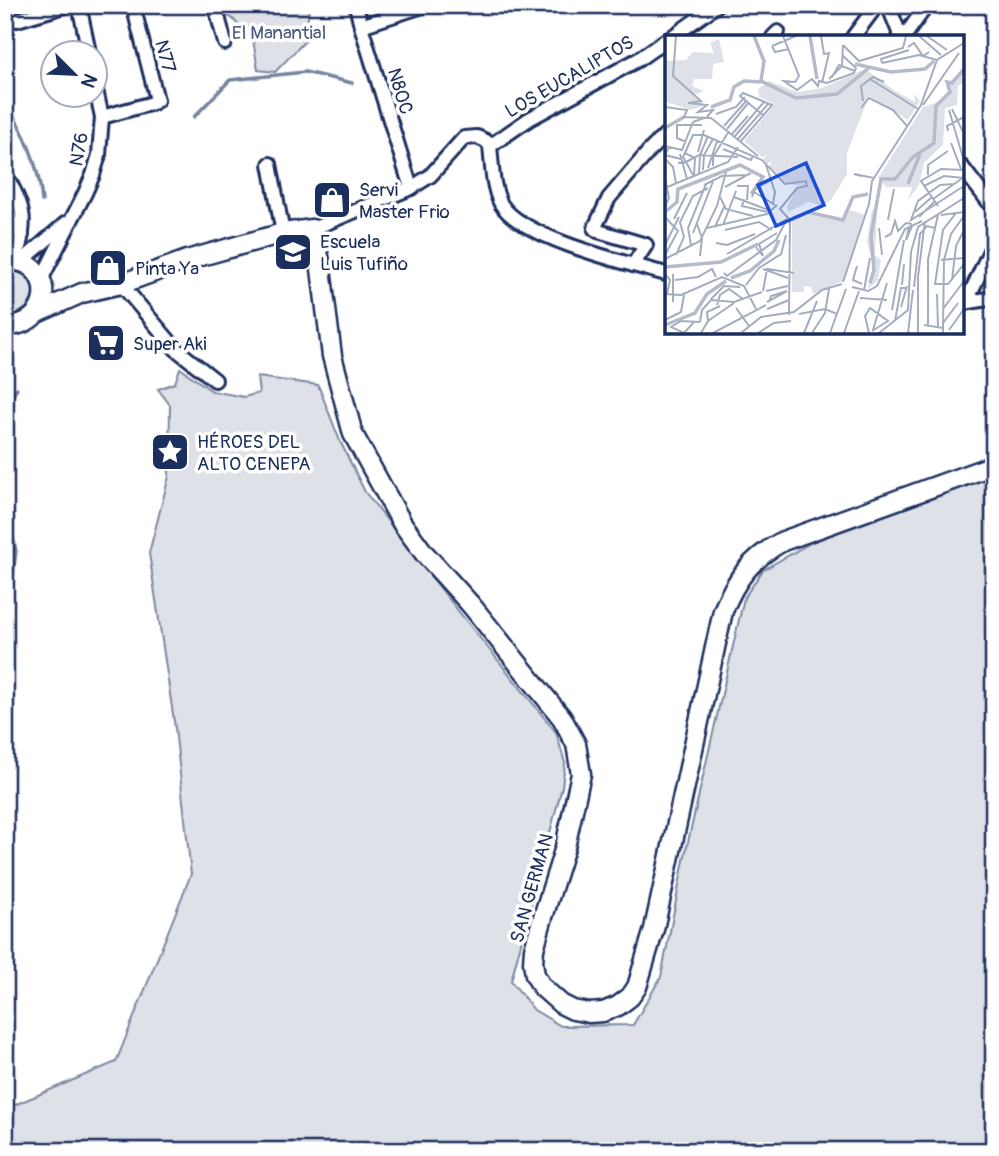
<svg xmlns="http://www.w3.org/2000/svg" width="999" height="1156" font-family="Pangolin,sans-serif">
  <rect width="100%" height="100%" fill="#fff"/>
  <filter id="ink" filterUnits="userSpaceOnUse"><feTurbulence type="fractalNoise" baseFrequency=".0143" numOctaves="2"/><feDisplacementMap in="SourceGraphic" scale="14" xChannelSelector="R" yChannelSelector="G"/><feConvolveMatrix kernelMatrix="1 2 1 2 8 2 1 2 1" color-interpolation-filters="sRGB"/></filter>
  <g filter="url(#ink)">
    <g fill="#dee1e7" stroke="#7c88a2" stroke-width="2">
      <polygon points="227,5 309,5 306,40 275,72 258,70 251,27 241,28 233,19 226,15"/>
      <path d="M5 271C43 269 41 315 5 316Z"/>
      <polygon points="180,368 212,391 244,397 259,393 257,377 318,385 340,441 365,492 455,607 556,732 565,763 562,787 511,981 534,1010 561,1026 633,1025 661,977 685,855 744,598 763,570 812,542 994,476 994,1151 5,1151 5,1109 116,1062 191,874 175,728 149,553 169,476 170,405 158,389 175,383"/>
    </g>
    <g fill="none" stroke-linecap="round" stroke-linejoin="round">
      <g stroke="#77839f" stroke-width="3.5">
        <path d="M5 103C25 131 39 166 42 201"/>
        <polyline points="194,117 230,80 305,72 352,83"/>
        <polyline points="5,408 17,388"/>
        <polyline points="5,517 11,528 16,551 9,604 10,648 5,657"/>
      </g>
      <defs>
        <g id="street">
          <polyline points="79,5 89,52"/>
          <polyline points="215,5 225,43"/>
          <polyline points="356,5 361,26 411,188"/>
          <polyline points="888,5 901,37"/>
          <polyline points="17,20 68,5"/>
          <polyline points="361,26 426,5"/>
          <polyline points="672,37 717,5"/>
          <polyline points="773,37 778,32"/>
          <polyline points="853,37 877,5"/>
          <polyline points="904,37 927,5"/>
          <polyline points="102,117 153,103 157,100 133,5"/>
          <polyline points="490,146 529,119 639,59 666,40"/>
          <polyline points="270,164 283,233"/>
          <polyline points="962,167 994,209"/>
          <path d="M5 174C27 212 26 219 16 261"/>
          <polyline points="5,202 12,223 22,235"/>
          <path d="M312 229 411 188 430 176 464 138 477 137 486 141 490 146C492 164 492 187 501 204 521 238 627 263 666 274"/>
          <polyline points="21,262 66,223"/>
          <polyline points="633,265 646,245 598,231 595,229 596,225 609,198 650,150 666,134"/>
          <polyline points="41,280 85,193 93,175 99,155 102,117 94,81"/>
          <polyline points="121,284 176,349 215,380"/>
          <polyline points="963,303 994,298"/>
          <polyline points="966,303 994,242"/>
        </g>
        <g id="secondary">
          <path d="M5 261C9 261 13 260 17 261 53 266 55 326 5 326"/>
          <path d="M37 313 82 293 121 284 187 260 283 233 312 229 320 261 332 356 353 434 402 523 424 553 471 605 562 718 576 744 581 774 565 847 543 917 534 949 533 962 535 975 542 987 561 1004 573 1010 589 1013 603 1012 618 1006 630 997 637 987 654 929 723 611C736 578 752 558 783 541L994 465"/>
        </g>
      </defs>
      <use href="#street" stroke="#1b2f5e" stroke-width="18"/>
      <use href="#secondary" stroke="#1b2f5e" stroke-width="23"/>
      <use href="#street" stroke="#fff" stroke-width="12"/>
      <use href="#secondary" stroke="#fff" stroke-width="18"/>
    </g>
  </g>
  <defs>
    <symbol id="shop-square" viewBox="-11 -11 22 22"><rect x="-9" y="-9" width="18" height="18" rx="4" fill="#1b2f5e" stroke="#fff"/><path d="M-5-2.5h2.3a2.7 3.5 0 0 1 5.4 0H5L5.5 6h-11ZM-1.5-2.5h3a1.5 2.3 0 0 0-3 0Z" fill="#fff"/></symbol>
    <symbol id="school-square" viewBox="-11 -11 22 22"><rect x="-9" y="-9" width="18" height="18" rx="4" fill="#1b2f5e" stroke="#fff"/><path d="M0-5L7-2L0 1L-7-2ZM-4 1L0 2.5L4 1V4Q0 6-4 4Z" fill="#fff"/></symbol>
    <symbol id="supermarket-square" viewBox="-11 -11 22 22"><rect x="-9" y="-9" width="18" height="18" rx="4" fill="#1b2f5e" stroke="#fff"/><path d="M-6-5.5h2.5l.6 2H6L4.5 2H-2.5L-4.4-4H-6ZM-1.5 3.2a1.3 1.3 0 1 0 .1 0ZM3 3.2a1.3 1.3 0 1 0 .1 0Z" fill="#fff"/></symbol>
    <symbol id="sight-square" viewBox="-11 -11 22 22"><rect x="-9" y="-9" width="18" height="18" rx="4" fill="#1b2f5e" stroke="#fff"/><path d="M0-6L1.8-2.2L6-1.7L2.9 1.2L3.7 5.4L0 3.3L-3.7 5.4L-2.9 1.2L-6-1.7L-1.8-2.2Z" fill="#fff"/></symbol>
  </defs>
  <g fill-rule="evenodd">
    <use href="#shop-square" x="310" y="178" width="44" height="44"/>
    <use href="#school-square" x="271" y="230" width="44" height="44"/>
    <use href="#shop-square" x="86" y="246" width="44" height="44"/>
    <use href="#supermarket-square" x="84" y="321" width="44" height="44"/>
    <use href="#sight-square" x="148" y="430" width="44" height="44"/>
  </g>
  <g text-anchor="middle" stroke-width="7" stroke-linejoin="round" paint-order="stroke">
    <g font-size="19" fill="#4c5c80" stroke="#fff">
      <text x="279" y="39">El Manantial</text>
    </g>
    <g font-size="19" fill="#1b2f5e" stroke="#fff">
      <text transform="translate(166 56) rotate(75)" y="7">N77</text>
      <text transform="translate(569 76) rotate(-30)" y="7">LOS EUCALIPTOS</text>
      <text transform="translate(401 91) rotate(73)" y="7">N80C</text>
      <text transform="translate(78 149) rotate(-80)" y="7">N76</text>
      <text transform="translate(531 888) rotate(-74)" y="7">SAN GERMAN</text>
    </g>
    <g font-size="19" fill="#1b2f5e" stroke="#fff" text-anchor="start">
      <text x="359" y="196">Servi<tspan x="359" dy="22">Master Frio</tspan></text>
      <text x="320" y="248">Escuela<tspan x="320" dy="22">Luis Tufiño</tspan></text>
      <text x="135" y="275">Pinta Ya</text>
      <text x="133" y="350">Super Aki</text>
      <text x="197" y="448">HÉROES DEL<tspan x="197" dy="22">ALTO CENEPA</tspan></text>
    </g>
  </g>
  <g transform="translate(665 35)">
    <rect width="299" height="299" fill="#fff"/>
    <path d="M54 4 59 27 48 29 47 44H29L27 51 39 56 29 60 40 70 26 75 1 67 0 26 21 25 28 17 49 18 45 8ZM200 34 230 56 250 67 249 59 255 66 243 85 204 61 182 118V139L166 165 158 171 144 167 123 177 122 171 132 154 143 152 123 149 104 132 107 126 102 129 98 124 102 120 97 122 79 106 110 69 94 62 93 54 104 46 132 57 157 53ZM299 35V47L293 51 292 70 280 73 278 110 259 128 254 150 243 165 247 152H221L213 143 258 72 281 64 286 58 282 49ZM207 174 212 178 210 220 216 225 213 245 202 255 209 235 202 206ZM185 175 200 180 180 245 148 259 146 252 139 251V257H127V184L143 178 177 185Z" fill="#dee1e7"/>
    <path fill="none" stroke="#b5bbca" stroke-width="3.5" d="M89 1 99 26 96 46M145 1 152 44M190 29 226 37 260 34 269 26M46 72 65 65 69 52 79 46 98 47 131 63 172 59 205 32M0 93 19 82M243 149 255 119M0 177 12 167 13 154 75 130 98 142 86 159M128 183 143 177 178 185 188 162 203 159M206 201 216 144H230L248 122 269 108 271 71 285 57 282 47 287 48 299 34M0 232 56 227 93 209M66 243 85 236 109 216 114 205M205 248 209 235 206 201M0 290 30 278 42 259 61 246"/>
    <path fill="none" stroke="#a4acbf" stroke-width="2" d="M11 1 8 41 36 66 23 68 42 70 33 77 48 75 42 82M118 1 134 41 130 47 119 46 132 55 147 44 153 51 154 46 162 48 189 38 191 33 177 20M156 1 159 19 164 18 157 48M254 1 276 20M262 1 282 15M178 10 194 26 238 13 241 1M107 11 131 1M107 11 110 17 124 14M243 12 249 8 258 21 264 17M217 28 254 20 272 25M217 28 216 24 244 15M167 42 174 30 190 36M164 44 177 31 178 10M205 44 253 74M198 66 196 51 208 42 219 47M258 70 294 18M0 72 22 75 19 82 46 83 93 121M196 73 204 63 228 75 242 91M287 74 298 97M284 75 299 126M51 79 71 72 80 62M99 81 75 61 78 58 107 70M59 91 82 65M62 94 84 67M283 96 282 91 299 82M67 99 83 81M70 101 99 67M73 104 103 69M76 106 108 69M21 107 12 103V90H37M286 108 296 134M0 111 17 115 28 87 39 83M4 112 0 120 16 124M58 114 86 125 88 121M33 117 39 95M20 118 30 123 29 140M15 119 22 144M0 124 8 132 11 148M13 128 21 127 18 122 28 100H39L97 125 120 149 141 146 142 151 132 153 115 174 124 184M101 130 110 157 108 168M48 131V122L64 96M43 133 52 106M38 135 39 120 48 104M34 138 35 120 43 101M28 140 21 127 34 120 73 122M263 140V130L283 116M196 141 189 139 209 143M0 143 4 163 0 171M289 149 275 150 253 166 246 185 299 151M39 150 57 141 83 140M72 151H83L82 165M259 151 279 141 299 143M60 152 86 138M0 153 63 127 73 112M89 157 110 170M55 162 61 174 88 181M69 162 106 176M87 162 90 154 106 145M79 164 77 171 102 177M268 164 299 142M273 171 256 146 276 134 299 135M250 177 267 162M291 178 278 195 270 249H283L299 229M276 180 299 177M0 182 13 196 0 220M254 182 270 166M9 184 22 158M223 185 229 154M32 189 37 203 35 221M58 190 71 156M50 192 59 172M244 192 241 205 247 191M42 193 102 179 112 170M214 193 217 220M60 195 94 187 107 195M28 198 49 144M220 202 226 199 230 186 233 196 241 188 247 189M51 208 62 210 90 199M0 210 14 182M26 210 23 193 41 149M91 212 98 221 94 209 112 198M62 219 122 184M11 220 19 202 15 187 28 161 43 153M0 224 35 206 52 171 61 137M276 225 299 223M192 231 188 245 197 249M98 234 123 243M59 238 62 241 111 205 121 186M0 239 5 245 2 259M8 239V267M10 245 33 242 47 234 51 242M287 245 291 211 299 195M178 247 204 169 207 146 256 70 272 25 299 8M81 250 94 233 116 219 121 200M237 250 239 229M187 252 203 256 212 251 240 194 257 186M249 252 255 199 262 191 270 193M199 255 205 223M98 256 102 234 129 238M101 256 123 251M0 259 16 260 57 242 79 251 91 274M272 259 273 292M195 263 222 265M46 264 59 251 75 252M102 267 122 256M104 267 106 261 122 256M52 270 55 260 64 254 78 264M236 272 242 251M71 273 84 291M102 274 124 265M278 274 299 246M227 275 239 205M134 279 160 274 172 279M124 280 125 186M0 285 16 277 19 260M43 286 42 277 55 271M230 286 236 253H241M29 287 19 298 6 292 16 286 35 287M35 287 37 275 46 265 69 267 97 257M278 288 293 268M259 290 278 293V298M263 290V224L273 180M278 293 279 225 286 199 299 181M208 295 222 248M284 295 299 274M36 298 43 286 69 268M48 298 101 270M76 298 96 282 129 277 157 255 177 249M93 298 109 288 126 286M139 298 152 266M147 298 160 278 164 254M165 298 181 254M179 298 194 256M204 298 200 281 205 273 223 286 207 296M214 298 243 275 246 217 253 192 299 163M243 298 248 255M253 298V242L260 186"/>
    <path fill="#1d4ed8" fill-opacity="0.15" stroke="#1d4ed8" stroke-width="3.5" d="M141 128 159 170 111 191 93 150Z"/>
    <rect width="299" height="299" fill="none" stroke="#1b2f5e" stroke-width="3.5"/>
  </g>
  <rect width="999" height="1156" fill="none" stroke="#fff" stroke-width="28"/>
  <rect x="14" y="14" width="971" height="1128" fill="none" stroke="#1b2f5e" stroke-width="2.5" filter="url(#ink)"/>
  <g transform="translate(74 74) rotate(114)"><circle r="33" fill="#ffffff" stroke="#a4acbf" stroke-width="2"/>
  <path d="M0-5L12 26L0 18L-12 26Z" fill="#1b2f5e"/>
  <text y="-10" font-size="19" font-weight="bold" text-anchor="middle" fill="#1b2f5e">N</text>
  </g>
</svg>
